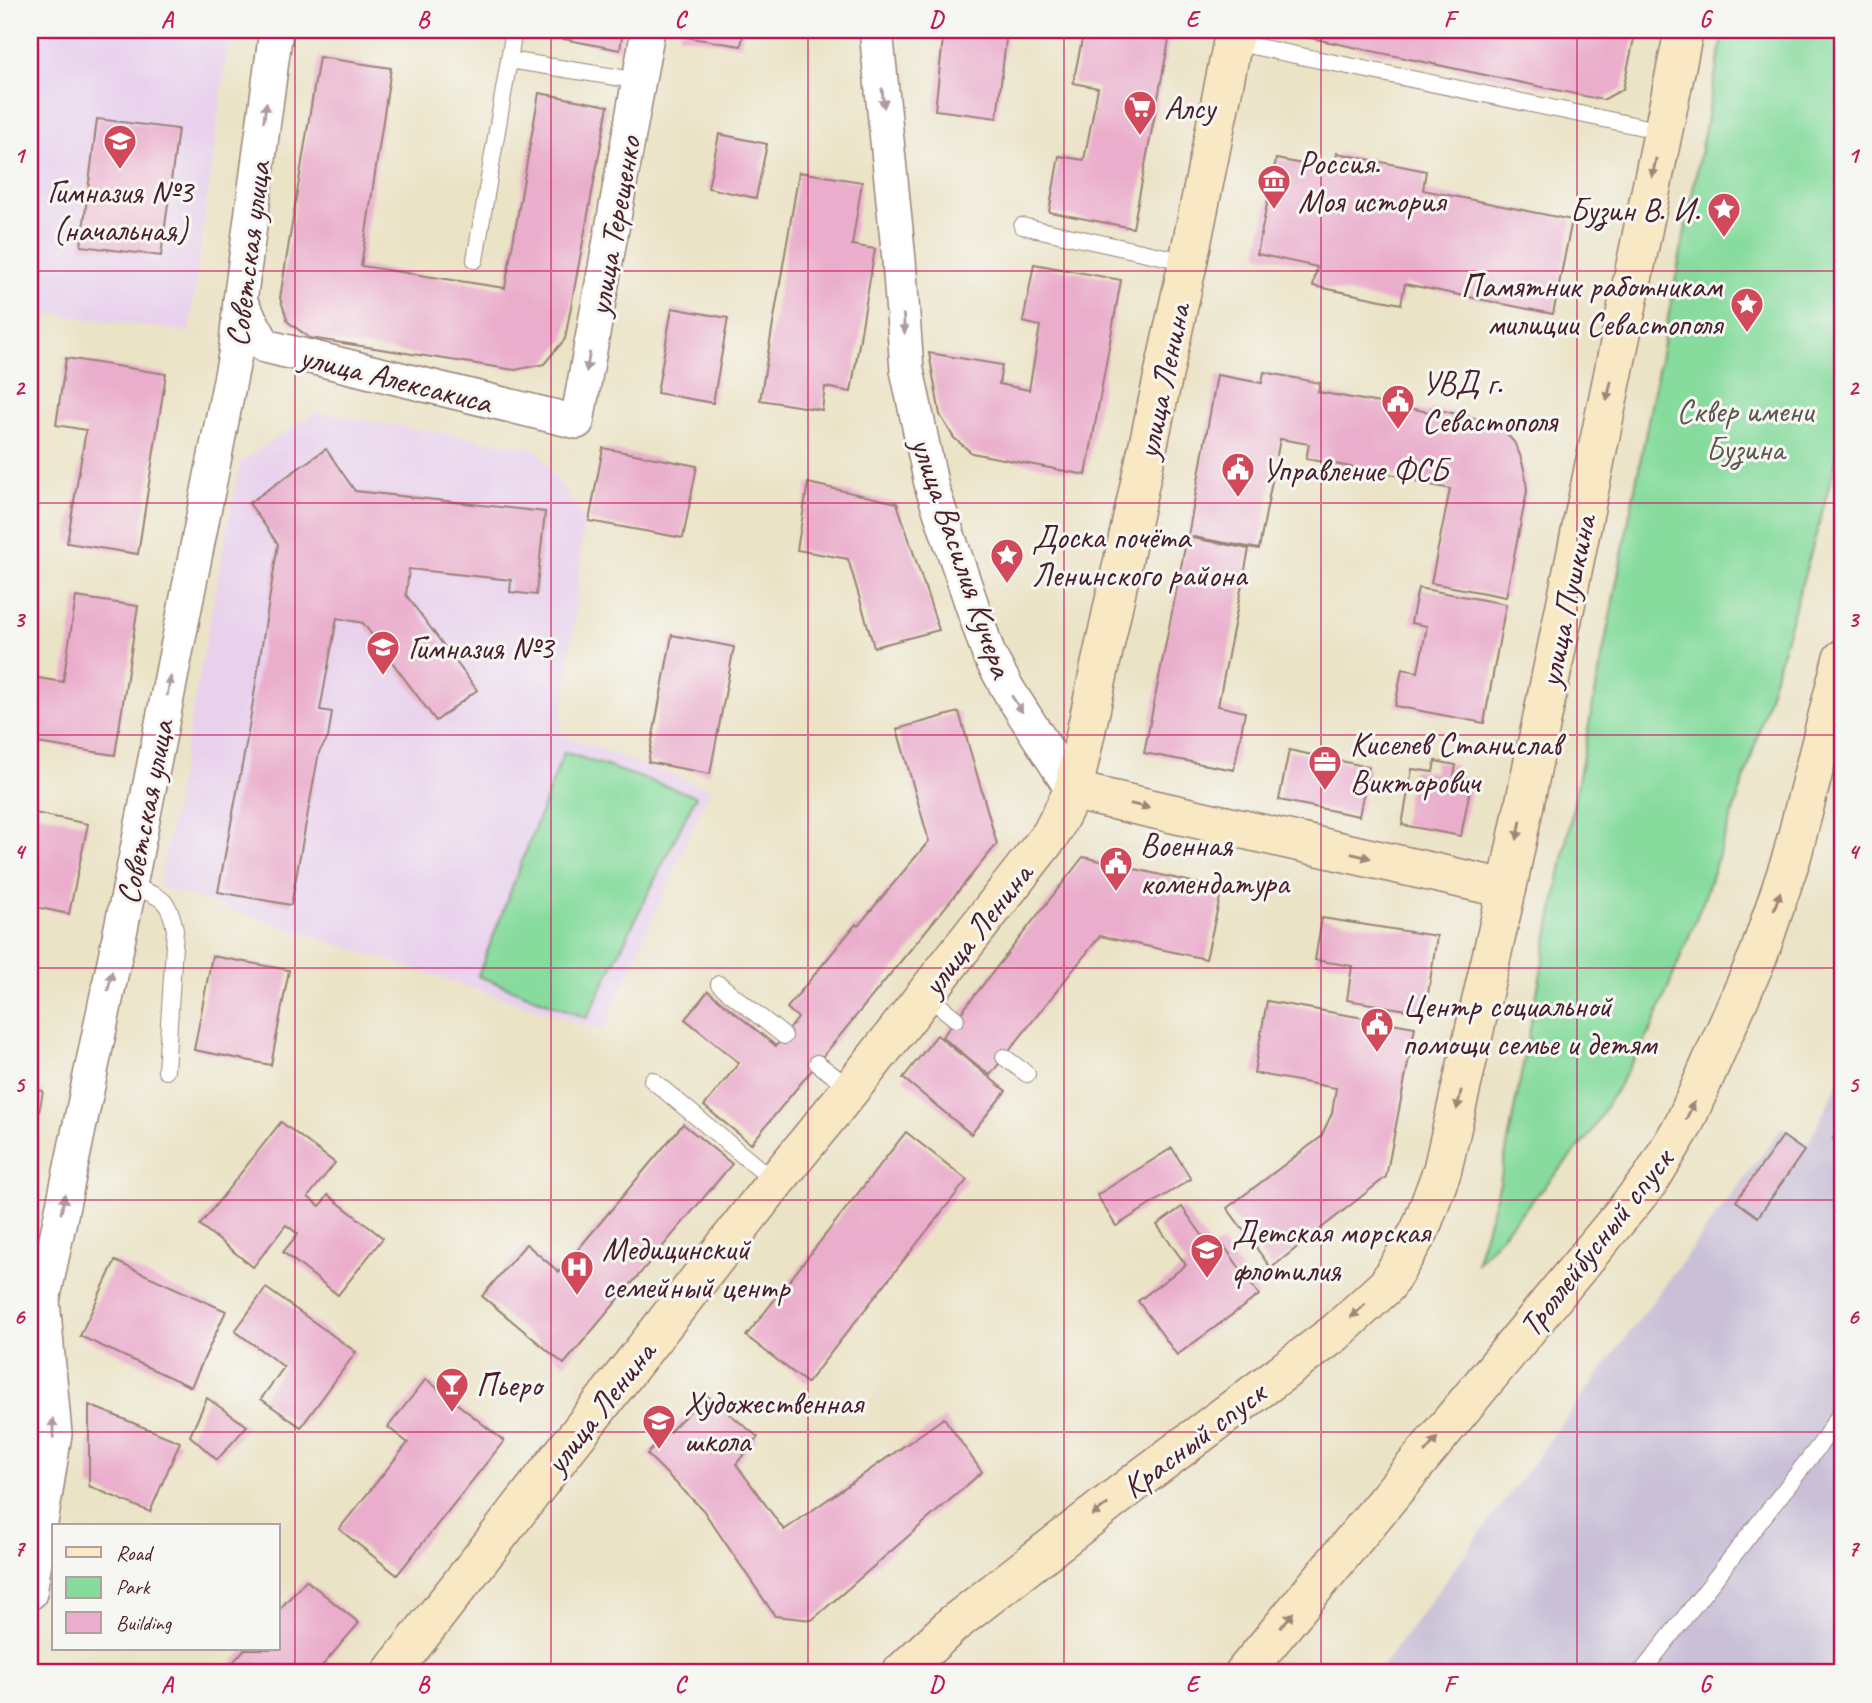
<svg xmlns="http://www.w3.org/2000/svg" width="1872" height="1703" font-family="Caveat,sans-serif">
  <rect width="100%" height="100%" fill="#f6f6f2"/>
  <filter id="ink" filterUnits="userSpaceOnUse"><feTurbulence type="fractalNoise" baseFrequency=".0143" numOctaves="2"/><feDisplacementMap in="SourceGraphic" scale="14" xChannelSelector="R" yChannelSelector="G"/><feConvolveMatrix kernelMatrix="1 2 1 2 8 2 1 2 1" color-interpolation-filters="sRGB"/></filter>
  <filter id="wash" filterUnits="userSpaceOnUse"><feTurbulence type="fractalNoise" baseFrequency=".00686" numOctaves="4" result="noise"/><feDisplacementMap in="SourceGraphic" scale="28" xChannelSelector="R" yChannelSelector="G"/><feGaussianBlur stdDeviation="1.57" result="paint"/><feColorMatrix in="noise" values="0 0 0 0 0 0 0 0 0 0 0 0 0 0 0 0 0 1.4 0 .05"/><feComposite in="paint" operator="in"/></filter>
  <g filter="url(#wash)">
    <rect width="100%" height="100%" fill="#ebe3c6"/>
    <g fill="#e9d1ed">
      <polygon points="30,30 230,30 189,332 30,311"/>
      <polygon points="315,412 536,449 584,518 575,619 560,734 710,789 603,1031 159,886 240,462"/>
    </g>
    <polygon fill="#c9bfd7" points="1842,1075 1842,1673 1377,1673 1782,1127 1808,1144"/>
    <g fill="#86db9d" stroke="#687d64" stroke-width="2">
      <polygon points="1724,30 1842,30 1842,437 1818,528 1749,765 1704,899 1652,1028 1589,1136 1476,1264 1500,1183"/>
      <polygon points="564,752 696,796 587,1018 478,976"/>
    </g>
    <g id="blocks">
      <g fill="#eaaecc">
        <polygon points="559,30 623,30 620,50 558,38"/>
        <polygon points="680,30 744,30 741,46 679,36"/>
        <polygon points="944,30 1007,30 997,118 935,110"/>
        <polygon points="1084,30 1115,30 1169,40 1133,228 1049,212 1059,156 1084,160 1098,88 1073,83"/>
        <polygon points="1288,30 1636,30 1623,89 1603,100 1287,33"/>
        <polygon points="319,57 391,68 361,266 505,288 539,93 608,106 565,339 544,364 515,370 310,338 288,322 280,298"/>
        <polygon points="97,119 178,129 161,256 81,246"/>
        <polygon points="719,134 767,144 756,198 708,188"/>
        <polygon points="1337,153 1426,171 1423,190 1572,220 1553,314 1405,284 1401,304 1313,286 1317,267 1257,254 1276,159 1334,170"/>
        <polygon points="799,172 862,182 852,245 875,249 851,392 825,387 822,410 760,400"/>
        <polygon points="1034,264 1121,280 1086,475 972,453 954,438 940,415 929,353 1002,365 999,384 1029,390 1040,326 1023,322"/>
        <polygon points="672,308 728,318 713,403 657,393"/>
        <polygon points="66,358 166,374 138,554 67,543 86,430 56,425"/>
        <polygon points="1264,372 1320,383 1318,392 1430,412 1431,408 1486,421 1495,424 1504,431 1514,442 1520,455 1525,473 1527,491 1506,597 1431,583 1450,489 1417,482 1418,479 1306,459 1309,444 1280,439 1259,549 1188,536 1217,375 1262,383"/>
        <polygon points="603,448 697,466 683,538 589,521"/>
        <polygon points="326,449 355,491 545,512 536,595 510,592 511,580 409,569 406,595 477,690 436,721 363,623 337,618 320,710 332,712 328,738 319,752 291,905 218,892 247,739 278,544 249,503"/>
        <polygon points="808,483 897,503 939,630 874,647 848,559 797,550"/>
        <polygon points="1187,537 1249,549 1218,706 1245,712 1234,770 1144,753"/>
        <polygon points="1418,588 1506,604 1484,723 1395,706 1402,669 1418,672 1427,626 1411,623"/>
        <polygon points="76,597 138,606 115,755 30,742 38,678 63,682"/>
        <polygon points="672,635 734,647 710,774 648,762"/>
        <polygon points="959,712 997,844 751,1144 704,1106 739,1063 685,1019 708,991 776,1046 798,1018 787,1008 856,924 858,926 929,841 897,729"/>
        <polygon points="1289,750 1369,767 1359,816 1279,800"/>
        <polygon points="1435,761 1456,765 1454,776 1472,779 1461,836 1402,825 1412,769 1433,772"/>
        <polygon points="30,812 88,824 69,914 30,906"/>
        <polygon points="1083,857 1222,889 1206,959 1100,936 990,1075 942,1037"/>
        <polygon points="1322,918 1437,936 1425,1013 1347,1000 1352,966 1315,960"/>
        <polygon points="212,956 289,970 271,1065 194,1050"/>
        <polygon points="1267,1001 1415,1027 1386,1177 1271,1268 1227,1208 1321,1137 1332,1113 1336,1088 1254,1073"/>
        <polygon points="937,1035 1006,1091 971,1134 903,1078"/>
        <polygon points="30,1088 43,1091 31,1155 30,1155"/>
        <polygon points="1842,1117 1842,1143 1833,1139"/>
        <polygon points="281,1122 335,1163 308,1197 320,1206 328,1195 383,1238 338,1295 283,1252 298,1234 286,1225 253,1267 200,1225"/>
        <polygon points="683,1124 732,1164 564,1364 482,1296 526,1244 559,1272"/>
        <polygon points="906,1132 967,1180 807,1383 746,1336"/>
        <polygon points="1783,1136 1804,1151 1758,1217 1736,1201"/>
        <polygon points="1172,1148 1191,1179 1116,1226 1097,1195"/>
        <polygon points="1182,1207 1212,1249 1221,1242 1259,1295 1177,1355 1138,1301 1186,1265 1157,1225"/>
        <polygon points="115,1261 226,1311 191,1387 80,1336"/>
        <polygon points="266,1288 356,1352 301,1427 261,1399 284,1367 235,1331"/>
        <polygon points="426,1379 504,1441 397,1575 339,1529 408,1443 388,1427"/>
        <polygon points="706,1395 758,1437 736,1464 784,1530 944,1418 982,1472 812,1620 775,1616 703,1510 647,1454"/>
        <polygon points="207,1398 247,1426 217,1460 190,1436"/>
        <polygon points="89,1405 180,1442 150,1512 89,1486"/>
        <polygon points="306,1580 359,1623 316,1673 223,1673 245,1649 278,1649 278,1611"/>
        <polygon points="46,1667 78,1672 78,1673 46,1673"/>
      </g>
    </g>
  </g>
  <g filter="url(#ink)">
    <use href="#blocks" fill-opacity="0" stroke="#9a8178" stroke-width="2"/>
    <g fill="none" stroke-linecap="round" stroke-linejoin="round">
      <defs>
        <g id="lane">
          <polyline points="1233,42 1662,131"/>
          <polyline points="509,60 514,30"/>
          <polyline points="1022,226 1188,262"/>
          <polyline points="475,260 509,60 640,81"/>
          <path d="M130 885C159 898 169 895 175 930L166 1071"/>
          <polyline points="719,984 784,1036"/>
          <polyline points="925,994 956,1019"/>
          <polyline points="1004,1057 1027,1074"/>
          <polyline points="817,1063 851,1089"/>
          <polyline points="652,1080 775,1182"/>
          <polyline points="1641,1673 1819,1446 1842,1411"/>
        </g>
        <g id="street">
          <polyline points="876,30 899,260 907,370 932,488 989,655 1009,691 1073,791"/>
          <polyline points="240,301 265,346 577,422 648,30"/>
          <polyline points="30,1593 55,1434 43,1301 130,885 235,355 240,301 276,30"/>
        </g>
        <g id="secondary">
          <polyline points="1073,791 1507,889"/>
          <polyline points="391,1673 775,1182 867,1069 1051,834 1073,791 1188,262 1235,30"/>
          <polyline points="901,1673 953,1624 1145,1475 1335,1333 1387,1285 1420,1230 1442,1171 1507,889 1684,30"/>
          <polyline points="1244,1673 1651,1179 1684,1124 1759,954 1792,856 1842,659"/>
        </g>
      </defs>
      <use href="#lane" stroke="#9a8178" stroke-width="18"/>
      <use href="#street" stroke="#9a8178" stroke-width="36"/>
      <use href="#secondary" stroke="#9a8178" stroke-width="41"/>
      <use href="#lane" stroke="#fff" stroke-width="16"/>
      <use href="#street" stroke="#fff" stroke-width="33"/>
      <use href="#secondary" stroke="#f8e8c3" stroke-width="38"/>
    </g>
    <defs><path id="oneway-solid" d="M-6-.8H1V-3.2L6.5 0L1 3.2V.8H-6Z" transform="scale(1.75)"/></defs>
    <g fill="#ae9aa0">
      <use href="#oneway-solid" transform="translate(883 98) rotate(84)"/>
      <use href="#oneway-solid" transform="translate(265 112) rotate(-82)"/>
      <use href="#oneway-solid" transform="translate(904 324) rotate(86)"/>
      <use href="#oneway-solid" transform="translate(588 362) rotate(100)"/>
      <use href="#oneway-solid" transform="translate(169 686) rotate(-79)"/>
      <use href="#oneway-solid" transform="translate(1017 704) rotate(57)"/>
      <use href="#oneway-solid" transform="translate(110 981) rotate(-78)"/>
      <use href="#oneway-solid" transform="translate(63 1204) rotate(-78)"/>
      <use href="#oneway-solid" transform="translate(53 1428) rotate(-91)"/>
    </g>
    <g fill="#a18477">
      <use href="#oneway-solid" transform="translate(1654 168) rotate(102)"/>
      <use href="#oneway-solid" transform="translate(1609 391) rotate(102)"/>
      <use href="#oneway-solid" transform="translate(1140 806) rotate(13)"/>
      <use href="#oneway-solid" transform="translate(1519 830) rotate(102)"/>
      <use href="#oneway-solid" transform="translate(1361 856) rotate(13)"/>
      <use href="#oneway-solid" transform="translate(1777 901) rotate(-71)"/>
      <use href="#oneway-solid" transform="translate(1459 1100) rotate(103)"/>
      <use href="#oneway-solid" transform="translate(1690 1111) rotate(-65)"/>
      <use href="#oneway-solid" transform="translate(1358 1311) rotate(137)"/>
      <use href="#oneway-solid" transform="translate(1431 1445) rotate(-50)"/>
      <use href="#oneway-solid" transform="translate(1100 1510) rotate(142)"/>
      <use href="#oneway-solid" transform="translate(1287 1620) rotate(-51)"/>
    </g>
  </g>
  <path fill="none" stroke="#c2185b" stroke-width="2" stroke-opacity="0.55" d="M295 30V1673M551 30V1673M808 30V1673M1064 30V1673M1321 30V1673M1577 30V1673M30 271H1842M30 503H1842M30 735H1842M30 968H1842M30 1200H1842M30 1432H1842"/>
  <defs>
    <symbol id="supermarket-pin" viewBox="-11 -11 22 30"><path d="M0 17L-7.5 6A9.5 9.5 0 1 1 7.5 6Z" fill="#d1495b" stroke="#f6f6f2"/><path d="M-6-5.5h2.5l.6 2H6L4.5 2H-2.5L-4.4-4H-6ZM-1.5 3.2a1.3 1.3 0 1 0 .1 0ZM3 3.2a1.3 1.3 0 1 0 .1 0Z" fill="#fff"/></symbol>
    <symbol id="school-pin" viewBox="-11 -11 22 30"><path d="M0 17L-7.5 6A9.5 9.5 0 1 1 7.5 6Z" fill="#d1495b" stroke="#f6f6f2"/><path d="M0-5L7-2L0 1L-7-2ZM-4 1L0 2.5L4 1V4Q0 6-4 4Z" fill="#fff"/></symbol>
    <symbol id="museum-pin" viewBox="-11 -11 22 30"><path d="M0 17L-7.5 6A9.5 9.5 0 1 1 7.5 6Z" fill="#d1495b" stroke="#f6f6f2"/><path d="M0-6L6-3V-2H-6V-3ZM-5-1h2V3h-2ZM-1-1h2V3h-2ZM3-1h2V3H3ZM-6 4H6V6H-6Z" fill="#fff"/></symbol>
    <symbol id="sight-pin" viewBox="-11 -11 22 30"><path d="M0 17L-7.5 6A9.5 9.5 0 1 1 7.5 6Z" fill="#d1495b" stroke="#f6f6f2"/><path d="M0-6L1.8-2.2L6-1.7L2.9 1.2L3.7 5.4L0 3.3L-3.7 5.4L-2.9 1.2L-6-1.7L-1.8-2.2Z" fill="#fff"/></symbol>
    <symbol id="civic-pin" viewBox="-11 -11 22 30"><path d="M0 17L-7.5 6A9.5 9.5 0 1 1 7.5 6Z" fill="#d1495b" stroke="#f6f6f2"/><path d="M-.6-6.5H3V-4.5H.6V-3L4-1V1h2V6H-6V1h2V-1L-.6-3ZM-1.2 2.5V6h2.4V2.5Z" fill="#fff"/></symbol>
    <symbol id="office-pin" viewBox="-11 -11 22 30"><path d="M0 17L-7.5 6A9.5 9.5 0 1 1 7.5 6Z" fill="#d1495b" stroke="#f6f6f2"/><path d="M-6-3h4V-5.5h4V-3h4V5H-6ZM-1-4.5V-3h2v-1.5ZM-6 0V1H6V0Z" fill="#fff"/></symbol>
    <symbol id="hospital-pin" viewBox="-11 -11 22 30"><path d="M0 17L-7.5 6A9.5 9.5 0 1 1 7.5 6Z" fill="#d1495b" stroke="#f6f6f2"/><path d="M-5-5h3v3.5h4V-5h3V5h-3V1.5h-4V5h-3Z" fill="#fff"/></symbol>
    <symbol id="bar-pin" viewBox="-11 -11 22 30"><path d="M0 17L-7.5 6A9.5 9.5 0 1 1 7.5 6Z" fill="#d1495b" stroke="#f6f6f2"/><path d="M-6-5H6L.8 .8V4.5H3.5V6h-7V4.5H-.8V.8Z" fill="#fff"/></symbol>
  </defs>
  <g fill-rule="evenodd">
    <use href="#supermarket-pin" x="1121" y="88" width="38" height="52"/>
    <use href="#school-pin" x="101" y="122" width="38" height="52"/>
    <use href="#museum-pin" x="1255" y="162" width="38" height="52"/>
    <use href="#sight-pin" x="1705" y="190" width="38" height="52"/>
    <use href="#sight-pin" x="1728" y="285" width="38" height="52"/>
    <use href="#civic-pin" x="1379" y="382" width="38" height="52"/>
    <use href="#civic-pin" x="1219" y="450" width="38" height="52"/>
    <use href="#sight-pin" x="988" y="536" width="38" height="52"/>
    <use href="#school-pin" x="364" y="628" width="38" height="52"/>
    <use href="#office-pin" x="1306" y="743" width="38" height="52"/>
    <use href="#civic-pin" x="1097" y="844" width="38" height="52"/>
    <use href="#civic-pin" x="1358" y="1005" width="38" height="52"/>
    <use href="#school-pin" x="1188" y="1231" width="38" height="52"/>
    <use href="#hospital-pin" x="558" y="1248" width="38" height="52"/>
    <use href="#bar-pin" x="433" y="1365" width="38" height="52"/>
    <use href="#school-pin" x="640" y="1402" width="38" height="52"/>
  </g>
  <g text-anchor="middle" stroke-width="6" stroke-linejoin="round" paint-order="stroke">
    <g font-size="33" fill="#4a1f2b" stroke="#f6f6f2" text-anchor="start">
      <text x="1164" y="119">Алсу</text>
      <text x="1298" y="174">Россия.<tspan x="1298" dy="38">Моя история</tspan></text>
      <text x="120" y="203" text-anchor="middle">Гимназия №3<tspan x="120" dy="38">(начальная)</tspan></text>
      <text x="1700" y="221" text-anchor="end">Бузин В. И.</text>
      <text x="1722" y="297" text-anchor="end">Памятник работникам<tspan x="1722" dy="38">милиции Севастополя</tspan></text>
      <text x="1422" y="394">УВД г.<tspan x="1422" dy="38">Севастополя</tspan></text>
      <text x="1262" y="481">Управление ФСБ</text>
      <text x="1032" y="548">Доска почёта<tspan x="1032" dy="38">Ленинского района</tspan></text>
      <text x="408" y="659">Гимназия №3</text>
      <text x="1350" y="755">Киселев Станислав<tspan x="1350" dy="38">Викторович</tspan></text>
      <text x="1140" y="856">Военная<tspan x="1140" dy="38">комендатура</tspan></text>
      <text x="1402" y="1017">Центр социальной<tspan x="1402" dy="38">помощи семье и детям</tspan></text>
      <text x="1232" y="1243">Детская морская<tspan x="1232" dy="38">флотилия</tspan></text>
      <text x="602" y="1260">Медицинский<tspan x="602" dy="38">семейный центр</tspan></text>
      <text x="476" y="1396">Пьеро</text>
      <text x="684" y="1414">Художественная<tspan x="684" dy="38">школа</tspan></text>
    </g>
    <g font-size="33" fill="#4a1f2b" stroke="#f6f6f2">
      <text transform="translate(613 226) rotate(-80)" y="12">улица Терещенко</text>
      <text transform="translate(247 254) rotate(-83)" y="12">Советская улица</text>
      <text transform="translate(396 378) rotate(14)" y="12">улица Алексакиса</text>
      <text transform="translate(1162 381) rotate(-78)" y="12">улица Ленина</text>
      <text transform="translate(963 557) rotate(71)" y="12">улица Василия Кучера</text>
      <text transform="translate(1566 601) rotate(-78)" y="12">улица Пушкина</text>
      <text transform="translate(144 812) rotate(-79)" y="12">Советская улица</text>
      <text transform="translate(976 929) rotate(-52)" y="12">улица Ленина</text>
      <text transform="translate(1595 1242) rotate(-52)" y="12">Троллейбусный спуск</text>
      <text transform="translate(599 1407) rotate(-52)" y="12">улица Ленина</text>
      <text transform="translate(1193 1439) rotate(-37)" y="12">Красный спуск</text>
    </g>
    <g font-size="33" fill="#5c574d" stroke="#f6f6f2">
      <text x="1745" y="422">Сквер имени<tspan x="1745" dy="38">Бузина</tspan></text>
    </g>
  </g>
  <rect width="1872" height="1703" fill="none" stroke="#f6f6f2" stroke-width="77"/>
  <rect x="52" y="1524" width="228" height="126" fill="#f6f6f2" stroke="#b1a0a2" stroke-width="2"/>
  <rect x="66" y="1547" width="35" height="10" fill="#f8e8c3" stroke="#b1a0a2" stroke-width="2"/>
  <text x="116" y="1560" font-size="21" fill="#4a1f2b">Road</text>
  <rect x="66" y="1577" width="35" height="21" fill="#86db9d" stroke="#b1a0a2" stroke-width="2"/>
  <text x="116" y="1594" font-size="21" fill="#4a1f2b">Park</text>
  <rect x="66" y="1612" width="35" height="21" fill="#eaaecc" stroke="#b1a0a2" stroke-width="2"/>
  <text x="116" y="1630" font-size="21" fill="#4a1f2b">Building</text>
  <rect x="38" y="38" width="1796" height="1626" fill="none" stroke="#c2185b" stroke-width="2.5"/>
  <g font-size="23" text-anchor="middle" font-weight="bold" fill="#c2185b">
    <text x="167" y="27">A</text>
    <text x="423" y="27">B</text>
    <text x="680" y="27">C</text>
    <text x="936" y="27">D</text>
    <text x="1192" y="27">E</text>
    <text x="1449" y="27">F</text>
    <text x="1705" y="27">G</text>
    <text x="19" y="163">1</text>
    <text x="1853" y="163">1</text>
    <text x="19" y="395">2</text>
    <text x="1853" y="395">2</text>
    <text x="19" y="627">3</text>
    <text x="1853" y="627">3</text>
    <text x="19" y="859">4</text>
    <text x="1853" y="859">4</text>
    <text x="19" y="1092">5</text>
    <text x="1853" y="1092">5</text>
    <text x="19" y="1324">6</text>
    <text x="1853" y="1324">6</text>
    <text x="19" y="1556">7</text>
    <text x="1853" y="1556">7</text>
    <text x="167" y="1692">A</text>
    <text x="423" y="1692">B</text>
    <text x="680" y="1692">C</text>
    <text x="936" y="1692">D</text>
    <text x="1192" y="1692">E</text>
    <text x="1449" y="1692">F</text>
    <text x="1705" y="1692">G</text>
  </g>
</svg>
